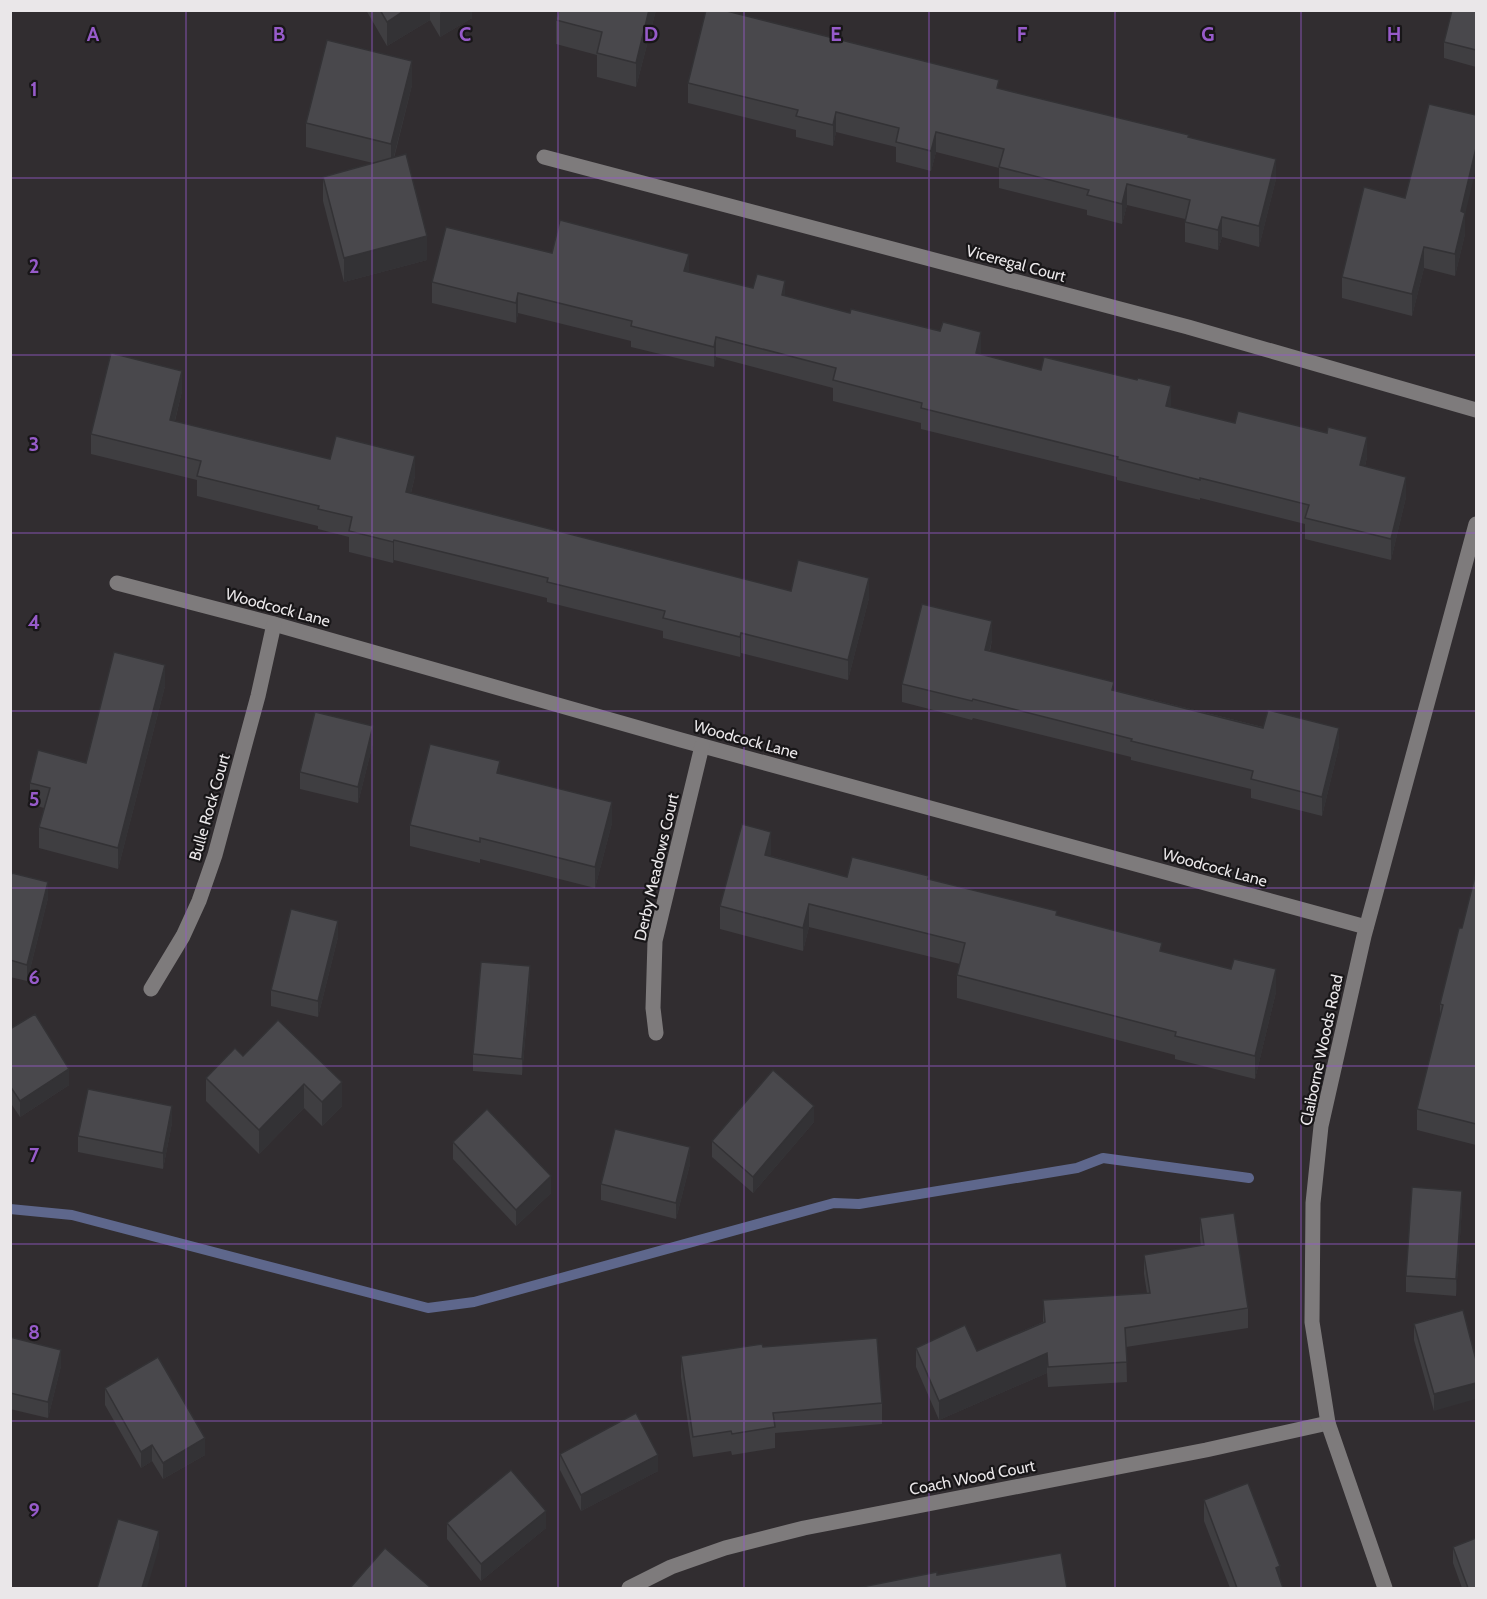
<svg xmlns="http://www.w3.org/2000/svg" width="1487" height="1599" font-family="Cabin,sans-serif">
  <rect width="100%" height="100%" fill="#312d30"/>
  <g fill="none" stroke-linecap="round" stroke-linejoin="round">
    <polyline stroke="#5e678c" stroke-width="10" points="10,1209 72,1215 428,1308 474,1302 834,1203 859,1204 1077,1168 1103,1158 1249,1178"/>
    <g stroke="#7e7b7c" stroke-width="15">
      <polyline points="544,157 1188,327 1476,410"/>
      <polyline points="117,583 274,624 681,740 1366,927"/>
      <polyline points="151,989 183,936 199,901 215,855 258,696 274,624"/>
      <polyline points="656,1033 653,1008 655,941 702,746"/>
      <polyline points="629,1588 671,1567 725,1548 804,1528 1206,1450 1328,1423"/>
      <polyline points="1385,1588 1328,1423 1312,1322 1313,1203 1321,1126 1364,936 1476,524"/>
    </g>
  </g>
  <g fill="#3f3e41">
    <polygon points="366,10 472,10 472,18 440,37 430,20 387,46"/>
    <polygon points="559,10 656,10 636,87 597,77 597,55 556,44 556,20"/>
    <polygon points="1476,10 1476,67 1444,58 1444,42"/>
    <polygon points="688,83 999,89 1189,137 1276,179 1259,247 1222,237 1218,250 1185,242 1185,219 1127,205 1122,224 1087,215 1087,210 999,188 999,168 936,152 931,171 896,162 896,147 836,132 833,146 796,137 796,130 688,103"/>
    <polygon points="412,85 394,158 427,260 344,282 323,201 323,177 373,163 306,147 306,123"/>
    <polygon points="1465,215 1465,234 1455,276 1424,268 1412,316 1342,298 1342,277"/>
    <polygon points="552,253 689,272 785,296 981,352 981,355 1171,408 1367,457 1365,466 1406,497 1391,560 1305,539 1305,524 1200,498 1200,500 1117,480 1117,477 921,429 921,423 833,401 833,388 716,357 714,367 631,347 631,341 518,313 516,323 432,303 432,282"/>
    <polygon points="182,391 175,421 330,459 415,476 411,493 791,591 869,598 848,680 741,653 740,657 663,638 663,631 547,602 547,598 394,560 393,563 349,552 349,537 318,529 318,526 197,496 197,480 91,454 91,434"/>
    <polygon points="992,640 990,651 1114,690 1339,746 1322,816 1251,798 1251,789 1131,760 1131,757 973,718 972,720 902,702 902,684"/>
    <polygon points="165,686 118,869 39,848 39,827 44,808 30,804 30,783 86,763"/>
    <polygon points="373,743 358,803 300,789 300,772"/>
    <polygon points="500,774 612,823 595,888 480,859 480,863 410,846 410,825"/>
    <polygon points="771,856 847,877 929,879 1057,915 1276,992 1255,1079 1175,1059 1175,1055 957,998 957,975 960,964 809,927 803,951 720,929 720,906"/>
    <polygon points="1476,872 1476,1145 1417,1130 1417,1109 1440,1019 1440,1004 1462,928"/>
    <polygon points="10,879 48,898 27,981 10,977"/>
    <polygon points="338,937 318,1017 271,1006 271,990"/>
    <polygon points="530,983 522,1075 473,1071 473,1054"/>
    <polygon points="278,1020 342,1106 322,1126 304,1108 259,1154 206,1101 206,1078 243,1056"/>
    <polygon points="10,1029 69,1085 20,1117 10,1102"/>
    <polygon points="814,1122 753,1193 712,1157 712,1141"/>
    <polygon points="172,1123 163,1169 78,1152 78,1136"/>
    <polygon points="453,1142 551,1193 516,1226 453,1159"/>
    <polygon points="690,1164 676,1219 601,1200 601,1184"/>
    <polygon points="1462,1207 1456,1296 1406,1292 1406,1276"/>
    <polygon points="1200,1218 1248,1308 1248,1328 1126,1347 1127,1382 1048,1387 1047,1373 939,1420 916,1367 916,1348 977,1351 1043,1322 1043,1300 1147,1293 1144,1274 1144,1255 1201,1246 1200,1238"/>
    <polygon points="1463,1310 1434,1411 1414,1340 1414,1324"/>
    <polygon points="10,1337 61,1366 48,1418 10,1409"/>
    <polygon points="763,1347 882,1403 882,1424 775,1433 775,1448 732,1455 731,1451 693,1457 681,1377 681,1356"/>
    <polygon points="105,1388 205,1455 163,1479 152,1461 141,1468 105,1405"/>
    <polygon points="560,1454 658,1471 581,1511 560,1470"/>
    <polygon points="1204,1500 1280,1578 1283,1588 1230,1588 1204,1521"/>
    <polygon points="447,1523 546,1528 481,1581 447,1539"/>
    <polygon points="1453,1547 1476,1588 1462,1588 1453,1563"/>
  </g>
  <g fill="#333235">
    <polygon points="405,10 430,10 430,20 387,46 387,22"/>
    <polygon points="444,10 472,10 472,18 440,37 440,13"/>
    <polygon points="649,10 656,10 636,87 636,63"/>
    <polygon points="412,61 412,85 391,168 391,144"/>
    <polygon points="836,112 836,132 833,146 833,125"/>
    <polygon points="936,132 936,152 931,171 931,151"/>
    <polygon points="1476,148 1476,169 1465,215 1465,234 1455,276 1455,254 1461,211"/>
    <polygon points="1276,159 1276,179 1259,247 1259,226"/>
    <polygon points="1127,184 1127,205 1122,224 1122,204"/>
    <polygon points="1222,217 1222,237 1218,250 1218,230"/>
    <polygon points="427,236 427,260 344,282 344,258"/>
    <polygon points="1424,247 1424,268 1412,316 1412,294"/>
    <polygon points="689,254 689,275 684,271"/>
    <polygon points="785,281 785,302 782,295"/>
    <polygon points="518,293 518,313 516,323 516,303"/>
    <polygon points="981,332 981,352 976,374 976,353"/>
    <polygon points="716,337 716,357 714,367 714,347"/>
    <polygon points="182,371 182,391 170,440 170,420"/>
    <polygon points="1171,386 1171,407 1166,427 1166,406"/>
    <polygon points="1367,437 1367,457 1360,486 1360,465"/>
    <polygon points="415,456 415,476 406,512 406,492"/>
    <polygon points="1406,477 1406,497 1391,560 1391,539"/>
    <polygon points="394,540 394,560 393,563 393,542"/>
    <polygon points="869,578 869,598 848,680 848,660"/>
    <polygon points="992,621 992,640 985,668 985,650"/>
    <polygon points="741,633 741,653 740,657 740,637"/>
    <polygon points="165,665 165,686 118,869 118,848"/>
    <polygon points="373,726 373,743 358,803 358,787"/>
    <polygon points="1339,728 1339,746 1322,816 1322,797"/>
    <polygon points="500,761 500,782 497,773"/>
    <polygon points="612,802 612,823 595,888 595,867"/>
    <polygon points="771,832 771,855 765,878 765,855"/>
    <polygon points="48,882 48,898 27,981 27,965"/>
    <polygon points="809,904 809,927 803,951 803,928"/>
    <polygon points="338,921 338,937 318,1017 318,1001"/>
    <polygon points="530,966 530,983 522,1075 522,1059"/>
    <polygon points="1276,969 1276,992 1255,1079 1255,1056"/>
    <polygon points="69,1069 69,1085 20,1117 20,1101"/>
    <polygon points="342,1082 342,1106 322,1126 322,1102"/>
    <polygon points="304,1084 304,1108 259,1154 259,1130"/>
    <polygon points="172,1106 172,1123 163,1169 163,1153"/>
    <polygon points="814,1106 814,1122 753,1193 753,1177"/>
    <polygon points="690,1147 690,1164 676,1219 676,1203"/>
    <polygon points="551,1176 551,1193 516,1226 516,1210"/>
    <polygon points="1462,1191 1462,1207 1456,1296 1456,1279"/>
    <polygon points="61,1350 61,1366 48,1418 48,1402"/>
    <polygon points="1047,1353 1047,1373 939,1420 939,1401"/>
    <polygon points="1476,1383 1476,1399 1434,1411 1434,1394"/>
    <polygon points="205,1438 205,1455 163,1479 163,1463"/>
    <polygon points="152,1445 152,1461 141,1468 141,1452"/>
    <polygon points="658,1455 658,1471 581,1511 581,1495"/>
    <polygon points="546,1511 546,1528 481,1581 481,1564"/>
    <polygon points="159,1531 159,1548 147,1588 142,1588"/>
    <polygon points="1280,1566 1280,1587 1276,1568"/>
  </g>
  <g fill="#49484c" stroke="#333235" stroke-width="1.5">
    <polygon points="380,10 405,10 387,22"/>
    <polygon points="559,10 649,10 636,63 597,53 602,32 556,20"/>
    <polygon points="706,10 723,10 999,80 997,88 1189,135 1188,137 1276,159 1259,226 1222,217 1218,230 1185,222 1190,200 1127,184 1122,204 1087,195 1089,190 999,167 1004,149 936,132 931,151 896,142 899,128 836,112 833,125 796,116 798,110 688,83"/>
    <polygon points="1452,10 1476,10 1476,50 1444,42"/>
    <polygon points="327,40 412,61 391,144 306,123"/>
    <polygon points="1429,104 1476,115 1476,148 1461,211 1465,213 1455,254 1424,247 1412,294 1342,277 1364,187 1405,198"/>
    <polygon points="406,154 427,236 344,258 323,177"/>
    <polygon points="560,220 689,254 684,271 753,288 757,274 785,281 782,295 850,313 851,309 940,331 943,322 981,332 976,353 1041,370 1044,357 1137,380 1138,378 1171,386 1166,406 1235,423 1238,411 1327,433 1328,427 1367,437 1360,465 1406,477 1391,539 1305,518 1309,505 1200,478 1200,480 1117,459 1118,457 921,408 922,403 833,380 836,368 716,337 714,347 631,326 632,321 518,293 516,303 432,282 446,227 552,253"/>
    <polygon points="111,353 182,371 170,420 330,459 336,436 415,456 406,492 791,591 798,560 869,578 848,660 741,633 740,637 663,618 665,611 547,582 548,578 394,540 393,542 349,531 352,517 318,509 319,506 197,476 201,461 91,434"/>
    <polygon points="922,604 992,621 985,650 1114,682 1112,690 1263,728 1268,710 1339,728 1322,797 1251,779 1253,771 1131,741 1132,739 973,699 972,701 902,684"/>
    <polygon points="114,652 165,665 118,848 39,827 50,788 30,783 38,750 86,763"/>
    <polygon points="315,712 373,726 358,787 300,772"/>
    <polygon points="430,744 500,761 497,773 612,802 595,867 480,838 480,842 410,825"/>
    <polygon points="742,824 771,832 765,855 847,877 852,857 929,876 928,879 1057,911 1056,915 1162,943 1160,951 1231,969 1234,959 1276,969 1255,1056 1175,1036 1176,1032 957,975 965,943 809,904 803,928 720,906"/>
    <polygon points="1476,872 1476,1124 1417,1109 1443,1005 1440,1004 1459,928 1462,928"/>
    <polygon points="12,873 48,882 27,965 10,960 10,879"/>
    <polygon points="291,909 338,921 318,1001 271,990"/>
    <polygon points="481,962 530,966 522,1059 473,1054"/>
    <polygon points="35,1014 69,1069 20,1101 10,1086 10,1029"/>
    <polygon points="278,1020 342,1082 322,1102 304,1084 259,1130 206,1078 235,1048 243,1056"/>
    <polygon points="773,1070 814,1106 753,1177 712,1141"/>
    <polygon points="88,1089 172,1106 163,1153 78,1136"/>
    <polygon points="487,1109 551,1176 516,1210 453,1142"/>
    <polygon points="615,1129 690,1147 676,1203 601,1184"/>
    <polygon points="1412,1187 1462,1191 1456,1279 1406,1276"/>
    <polygon points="1234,1213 1248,1308 1125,1328 1127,1362 1048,1367 1047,1353 939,1401 916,1348 965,1325 977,1351 1045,1322 1043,1300 1150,1293 1144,1255 1204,1245 1200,1218"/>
    <polygon points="1463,1310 1476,1360 1476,1383 1434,1394 1414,1324"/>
    <polygon points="10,1337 61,1350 48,1402 10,1393"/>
    <polygon points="877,1338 882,1403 773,1413 775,1427 732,1434 731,1431 693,1437 681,1356 762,1344 763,1347"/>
    <polygon points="158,1357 205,1438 163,1463 152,1445 141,1452 105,1388"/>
    <polygon points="636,1413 658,1455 581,1495 560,1454"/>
    <polygon points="511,1470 546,1511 481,1564 447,1523"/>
    <polygon points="1248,1483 1280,1566 1276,1568 1283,1588 1237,1588 1204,1500"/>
    <polygon points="118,1519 159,1531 142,1588 97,1588"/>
    <polygon points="1476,1538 1476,1588 1468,1588 1453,1547"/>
    <polygon points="385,1548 431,1588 350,1588"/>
    <polygon points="1061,1553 1067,1588 857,1588 937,1572 937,1575"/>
  </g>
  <path fill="none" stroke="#975bca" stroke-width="1.5" stroke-opacity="0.55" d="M186 10V1588M372 10V1588M558 10V1588M744 10V1588M929 10V1588M1115 10V1588M1301 10V1588M10 178H1476M10 355H1476M10 533H1476M10 711H1476M10 888H1476M10 1066H1476M10 1244H1476M10 1421H1476"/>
  <g text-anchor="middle" stroke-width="4.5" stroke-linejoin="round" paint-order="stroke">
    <g font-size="16" fill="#eae7e9" stroke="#181618">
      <text transform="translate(1016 263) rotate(15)" y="6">Viceregal Court</text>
      <text transform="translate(278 607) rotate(15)" y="6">Woodcock Lane</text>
      <text transform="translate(746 739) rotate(15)" y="6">Woodcock Lane</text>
      <text transform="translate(209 807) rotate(-74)" y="6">Bulle Rock Court</text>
      <text transform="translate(656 867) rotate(-77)" y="6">Derby Meadows Court</text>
      <text transform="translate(1215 867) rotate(15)" y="6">Woodcock Lane</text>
      <text transform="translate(1321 1050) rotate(-78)" y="6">Claiborne Woods Road</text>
      <text transform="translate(972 1477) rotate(-11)" y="6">Coach Wood Court</text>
    </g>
  </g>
  <g font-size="20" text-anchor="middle" font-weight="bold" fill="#975bca" stroke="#181618" stroke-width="4.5" stroke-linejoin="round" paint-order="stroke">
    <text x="93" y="41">A</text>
    <text x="279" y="41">B</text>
    <text x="465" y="41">C</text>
    <text x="651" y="41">D</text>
    <text x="836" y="41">E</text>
    <text x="1022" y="41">F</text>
    <text x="1208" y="41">G</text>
    <text x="1394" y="41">H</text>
    <text x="34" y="96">1</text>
    <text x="34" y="273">2</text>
    <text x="34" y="451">3</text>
    <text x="34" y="629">4</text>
    <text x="34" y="806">5</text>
    <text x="34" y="984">6</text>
    <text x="34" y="1162">7</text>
    <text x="34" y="1339">8</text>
    <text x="34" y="1517">9</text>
  </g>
  <rect width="1487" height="1599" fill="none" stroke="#eae7e9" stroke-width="24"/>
</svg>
